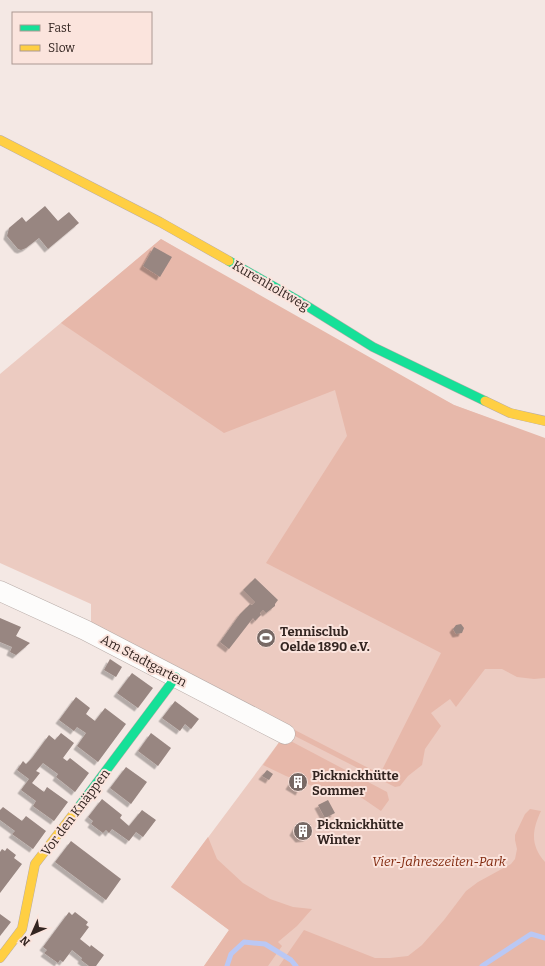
<svg xmlns="http://www.w3.org/2000/svg" width="545" height="966" font-family="Bitter,serif">
  <defs>
    <filter id="shadow"><feDropShadow dx="-3.5" dy="3.5" stdDeviation="0" flood-color="#0004"/></filter>
  </defs>
  <rect width="100%" height="100%" fill="#f4e8e4"/>
  <polygon fill="#eccbc1" points="161,239 366,361 454,405 545,439 545,966 204,966 229,930 171,887 283,737 91,624 91,604 0,563 0,374"/>
  <g fill="#e7b8aa">
    <polygon points="161,239 454,405 545,438 545,678 534,679 517,677 502,669 485,669 456,707 450,699 431,713 441,726 425,749 422,765 408,776 400,786 395,787 391,785 287,732 289,727 380,774 441,653 266,563 347,436 335,390 224,433 61,323"/>
    <polygon points="283,737 387,792 389,800 381,811 346,787 318,788 286,776 263,765"/>
    <path d="M530 809 541 811C532 830 530 845 545 862V966H279L304 930 375 958H390L408 956 422 945 444 920 466 891 478 882 511 864 515 859 517 849 515 840V835L525 814Z"/>
    <polygon points="208,837 217,859 243,883 270,899 293,907 312,909 297,926 278,942 282,946 268,966 204,966 229,930 171,887"/>
  </g>
  <g fill="none" stroke-linecap="round" stroke-linejoin="round">
    <g stroke="#bac8f5" stroke-width="5">
      <polyline points="227,966 231,954 244,942 265,944 291,960 296,966"/>
      <polyline points="482,966 531,934 545,938"/>
    </g>
  </g>
  <g fill="#988681" filter="url(#shadow)">
    <polygon points="45,206 58,221 69,212 79,223 48,249 39,238 26,248 21,250 18,249 7,236 9,228 22,217 26,222"/>
    <polygon points="154,247 172,257 160,277 143,266"/>
    <polygon points="255,578 278,600 275,604 275,606 266,613 263,610 260,613 261,615 255,621 253,618 229,649 220,642 240,614 250,604 252,605 255,602 243,590"/>
    <polygon points="0,618 21,627 16,636 30,643 16,655 10,652 12,647 0,642"/>
    <polygon points="461,624 464,628 462,633 456,634 453,629 456,625"/>
    <polygon points="110,659 122,667 116,677 104,670"/>
    <polygon points="132,673 153,688 138,708 117,693"/>
    <polygon points="76,697 90,708 86,714 95,721 105,708 126,724 98,762 77,746 86,733 77,727 74,731 59,720"/>
    <polygon points="175,701 199,719 191,729 185,724 180,731 162,718"/>
    <polygon points="61,733 74,743 63,758 67,761 70,758 89,773 75,792 56,777 58,774 43,763 36,771 40,773 32,783 44,792 47,787 68,802 54,821 33,806 36,801 21,790 29,779 17,770 23,761 26,764 32,758 49,735 55,740"/>
    <polygon points="151,733 171,748 158,766 138,751"/>
    <polygon points="126,767 147,782 131,804 110,788"/>
    <polygon points="267,770 273,774 269,780 262,776"/>
    <polygon points="297,773 306,778 299,792 289,786"/>
    <polygon points="102,799 122,815 120,818 129,826 142,810 156,820 143,837 136,832 129,841 112,829 109,833 106,830 103,833 91,824 93,821 88,817"/>
    <polygon points="328,800 335,813 325,818 318,805"/>
    <polygon points="3,807 22,821 26,816 46,831 33,849 12,834 15,831 0,820 0,810"/>
    <polygon points="298,823 306,823 312,830 307,838 299,839 293,832"/>
    <polygon points="71,841 121,879 106,900 55,862"/>
    <polygon points="7,848 16,855 14,858 22,864 0,893 0,852 2,849 5,851"/>
    <polygon points="69,912 72,915 75,912 88,922 86,925 89,927 80,939 90,947 91,945 104,955 96,966 89,966 81,960 82,958 72,950 63,962 60,960 58,963 44,953 47,950 43,947"/>
    <polygon points="0,914 11,922 0,936"/>
  </g>
  <g fill="none" stroke-linecap="round" stroke-linejoin="round">
    <defs>
      <polyline id="street" points="0,591 85,630 285,734"/>
      <g id="fast">
        <polyline points="229,261 299,301 373,347 485,401"/>
        <polyline points="78,808 176,677"/>
      </g>
      <g id="slow">
        <polyline points="0,140 160,222 229,261"/>
        <polyline points="485,401 510,413 545,421"/>
        <polyline points="0,958 22,929 35,864 78,808"/>
      </g>
    </defs>
    <use href="#street" stroke="#b8aca8" stroke-width="21"/>
    <use href="#fast" stroke="#b8aca8" stroke-width="10"/>
    <use href="#slow" stroke="#b8aca8" stroke-width="10"/>
    <use href="#street" stroke="#fdfcfb" stroke-width="20"/>
    <use href="#fast" stroke="#16e098" stroke-width="9"/>
    <use href="#slow" stroke="#ffcf43" stroke-width="9"/>
  </g>
  <defs>
    <symbol id="stadium-disc" viewBox="-11 -11 22 22"><circle r="9.5" fill="#776965" stroke="#fbe4dd"/><path d="M0-5a6.5 5 0 1 0 0 10a6.5 5 0 1 0 0-10ZM-3.5-1.8h7v3.6h-7Z" fill="#fff"/></symbol>
    <symbol id="building-disc" viewBox="-11 -11 22 22"><circle r="9.5" fill="#776965" stroke="#fbe4dd"/><path d="M-4-6H4V6H1V3H-1V6H-4ZM-2.5-4.3h1.7v1.8h-1.7ZM.8-4.3h1.7v1.8H.8ZM-2.5-1h1.7V.8h-1.7ZM.8-1h1.7V.8H.8Z" fill="#fff"/></symbol>
  </defs>
  <g fill-rule="evenodd">
    <use href="#stadium-disc" x="255" y="627" width="22" height="22"/>
    <use href="#building-disc" x="287" y="771" width="22" height="22"/>
    <use href="#building-disc" x="292" y="820" width="22" height="22"/>
  </g>
  <g text-anchor="middle" stroke-width="4" stroke-linejoin="round" paint-order="stroke">
    <g font-size="13" fill="#332521" stroke="#fbe4dd">
      <text transform="translate(271 285) rotate(30)" y="5">Kurenholtweg</text>
      <text transform="translate(144 660) rotate(28)" y="5">Am Stadtgarten</text>
      <text transform="translate(75 812) rotate(-53)" y="5">Vor den Knäppen</text>
    </g>
    <g font-size="13" font-weight="bold" fill="#332521" stroke="#fbe4dd" text-anchor="start">
      <text x="280" y="636">Tennisclub<tspan x="280" dy="15">Oelde 1890 e.V.</tspan></text>
      <text x="312" y="780">Picknickhütte<tspan x="312" dy="15">Sommer</tspan></text>
      <text x="317" y="829">Picknickhütte<tspan x="317" dy="15">Winter</tspan></text>
    </g>
    <g font-size="13" font-style="italic" fill="#81290e" stroke="#fbe4dd">
      <text x="439" y="866">Vier-Jahreszeiten-Park</text>
    </g>
  </g>
  <rect x="12" y="12" width="140" height="52" fill="#fbe4dd" stroke="#ab9892"/>
  <rect x="20" y="25" width="20" height="6" fill="#16e098" stroke="#ab9892"/>
  <text x="48" y="32" font-size="12" fill="#332521">Fast</text>
  <rect x="20" y="45" width="20" height="6" fill="#ffcf43" stroke="#ab9892"/>
  <text x="48" y="52" font-size="12" fill="#332521">Slow</text>
  <g transform="translate(32 934) rotate(225)" stroke="#fbe4dd" stroke-width="3" paint-order="stroke">
  <path d="M0-3L7 15L0 10L-7 15Z" fill="#332521"/>
  <text y="-6" font-size="11" font-weight="bold" text-anchor="middle" fill="#332521">N</text>
  </g>
</svg>
